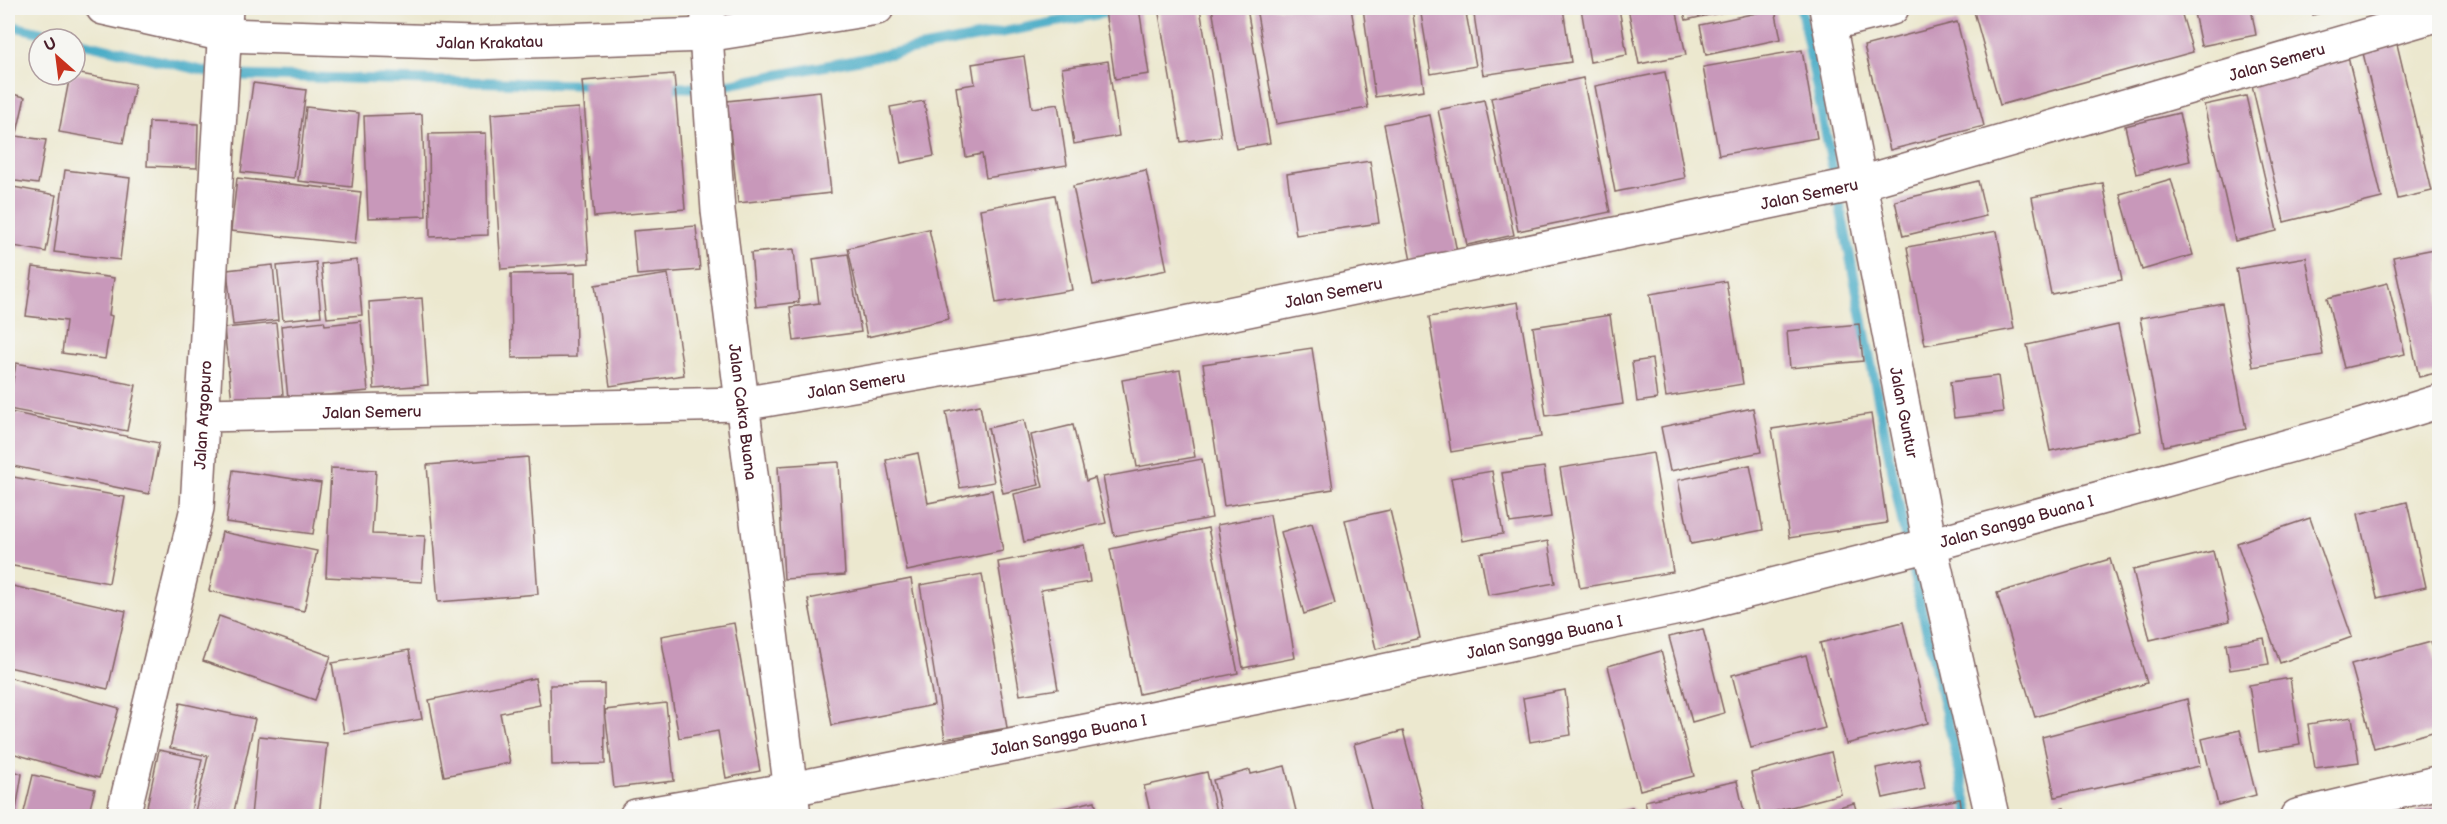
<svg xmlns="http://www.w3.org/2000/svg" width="2447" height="824" font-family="'Balsamiq Sans',sans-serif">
  <rect width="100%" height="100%" fill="#f6f6f2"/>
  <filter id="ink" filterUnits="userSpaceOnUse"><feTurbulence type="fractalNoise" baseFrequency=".0167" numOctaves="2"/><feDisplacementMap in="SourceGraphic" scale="12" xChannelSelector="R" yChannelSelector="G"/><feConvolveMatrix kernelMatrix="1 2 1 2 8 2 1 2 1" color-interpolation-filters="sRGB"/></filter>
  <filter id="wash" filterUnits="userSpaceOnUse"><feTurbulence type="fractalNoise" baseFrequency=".008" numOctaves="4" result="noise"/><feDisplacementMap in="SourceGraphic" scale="24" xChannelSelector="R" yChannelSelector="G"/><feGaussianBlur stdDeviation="1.35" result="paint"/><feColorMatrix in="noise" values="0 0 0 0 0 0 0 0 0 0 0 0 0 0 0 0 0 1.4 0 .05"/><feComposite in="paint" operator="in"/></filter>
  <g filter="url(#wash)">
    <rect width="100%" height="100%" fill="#ece8cf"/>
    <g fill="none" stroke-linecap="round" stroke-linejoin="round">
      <g stroke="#47abc6" stroke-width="10">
        <polyline points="1801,8 1908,551 1970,816"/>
        <polyline points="8,25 68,39"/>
        <polyline points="75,41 221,75 594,85"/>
        <polyline points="661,87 709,88 1130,8"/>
      </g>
    </g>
    <g id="blocks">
      <g fill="#c898ba">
        <polygon points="1127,8 1139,8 1149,74 1115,79 1105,11"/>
        <polygon points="1158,8 1200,8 1221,136 1181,142"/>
        <polygon points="1212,8 1247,8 1270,143 1236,149"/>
        <polygon points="1256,8 1351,8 1368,108 1276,124"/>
        <polygon points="1363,8 1412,8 1424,90 1375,97"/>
        <polygon points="1420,8 1465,8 1476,66 1431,74"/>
        <polygon points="1473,8 1563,8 1571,62 1483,75"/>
        <polygon points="1581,8 1619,8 1627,55 1590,62"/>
        <polygon points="1628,8 1676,8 1686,55 1639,64"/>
        <polygon points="1683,8 1732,8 1732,10 1686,20"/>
        <polygon points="1973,8 2180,8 2193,52 2000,105"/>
        <polygon points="2193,8 2251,8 2256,35 2201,46"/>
        <polygon points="2311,8 2337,8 2313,15"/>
        <polygon points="1775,9 1781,39 1706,55 1700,25"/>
        <polygon points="1957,22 1984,126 1890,150 1864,46"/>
        <polygon points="2397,44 2432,191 2398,199 2363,53"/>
        <polygon points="1802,50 1817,138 1719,155 1703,67"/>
        <polygon points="1024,56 1032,108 1058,104 1067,165 986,178 982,154 966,157 956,87 975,84 972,64"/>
        <polygon points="2348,57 2382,198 2284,222 2251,81"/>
        <polygon points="1108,61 1119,136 1074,144 1062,68"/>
        <polygon points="1665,72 1685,178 1615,192 1595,86"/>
        <polygon points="75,73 135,84 123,143 59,132 70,75 75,75"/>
        <polygon points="674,74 685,209 594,217 582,81"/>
        <polygon points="1583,78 1610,212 1518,231 1491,98"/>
        <polygon points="253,83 306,90 294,178 241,172"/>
        <polygon points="820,91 831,193 738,203 727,101"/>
        <polygon points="8,93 25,97 17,133 8,130"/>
        <polygon points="2246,96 2277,231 2235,241 2204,105"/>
        <polygon points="1484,100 1514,235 1467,245 1438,110"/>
        <polygon points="924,101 934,156 901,163 890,107"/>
        <polygon points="306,107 359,113 352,187 298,181"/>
        <polygon points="579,108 589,263 501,269 491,114"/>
        <polygon points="2179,113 2190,161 2136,174 2125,126"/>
        <polygon points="422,114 426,216 368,218 364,116"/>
        <polygon points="1430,115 1457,252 1411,261 1384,124"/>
        <polygon points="149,122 198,124 197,168 147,166"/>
        <polygon points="486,133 488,235 430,237 429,134"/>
        <polygon points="8,135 46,140 38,184 8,180"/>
        <polygon points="1370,161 1379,223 1296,235 1287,174"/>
        <polygon points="65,170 130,178 120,260 54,252"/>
        <polygon points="1146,170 1167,270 1093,285 1073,186"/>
        <polygon points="237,178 361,192 355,244 231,231"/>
        <polygon points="2171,179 2193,255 2142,270 2120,194"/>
        <polygon points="1978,181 1986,216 1903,236 1895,201"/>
        <polygon points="2103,183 2122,280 2051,294 2032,197"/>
        <polygon points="8,186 56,195 46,252 8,245"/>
        <polygon points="1055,195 1072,290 996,303 980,209"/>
        <polygon points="696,226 700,270 637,275 633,231"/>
        <polygon points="929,229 949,319 867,337 848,248"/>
        <polygon points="1997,231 2014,329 1925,345 1907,247"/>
        <polygon points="2440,248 2440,372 2419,377 2393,257"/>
        <polygon points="794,249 799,302 756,307 751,253"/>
        <polygon points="848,254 861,332 794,341 790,307 819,303 813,259"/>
        <polygon points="2306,257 2323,355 2253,367 2236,269"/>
        <polygon points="357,260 362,315 327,318 321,264"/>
        <polygon points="316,262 321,316 283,320 277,266"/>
        <polygon points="273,265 278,320 233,325 227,270"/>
        <polygon points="33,267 114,278 109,315 112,316 105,359 62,353 66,321 26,316"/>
        <polygon points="575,273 576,357 512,358 511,274"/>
        <polygon points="668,274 684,375 610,386 595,285"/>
        <polygon points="1726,281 1743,384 1666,397 1650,294"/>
        <polygon points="2388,283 2405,354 2344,368 2327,298"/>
        <polygon points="422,298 428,385 374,389 369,302"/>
        <polygon points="1518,302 1541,437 1451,452 1429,317"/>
        <polygon points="2222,303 2246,429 2164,446 2140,318"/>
        <polygon points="1610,315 1623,404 1546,416 1533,327"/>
        <polygon points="324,321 325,325 361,321 368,391 288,399 281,326"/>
        <polygon points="276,323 283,395 232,401 224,328"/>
        <polygon points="1859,324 1863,361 1790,368 1787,331"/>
        <polygon points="2118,325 2141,431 2050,451 2027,345"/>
        <polygon points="1312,348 1333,489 1224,506 1203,364"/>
        <polygon points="1652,359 1657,399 1637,402 1632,362"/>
        <polygon points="16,363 136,385 127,431 8,409"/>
        <polygon points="1180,370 1195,457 1137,467 1122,380"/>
        <polygon points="1998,376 2003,412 1954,418 1950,382"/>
        <polygon points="980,405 994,482 960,488 946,412"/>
        <polygon points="1753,408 1761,452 1670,471 1661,427"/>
        <polygon points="10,412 159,443 149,494 8,465"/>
        <polygon points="1871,414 1887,523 1789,538 1772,429"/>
        <polygon points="1024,420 1039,485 1003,493 988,428"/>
        <polygon points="1073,425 1086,481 1095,478 1106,523 1024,542 1014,494 1043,487 1031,435"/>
        <polygon points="918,453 928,503 992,490 1003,551 907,571 886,460"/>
        <polygon points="1653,453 1673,572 1580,588 1560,468"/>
        <polygon points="528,457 538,594 438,602 427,465"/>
        <polygon points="1202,459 1212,518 1114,536 1103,477"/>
        <polygon points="839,462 845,575 784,579 778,466"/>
        <polygon points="1750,465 1763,530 1691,544 1678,480"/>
        <polygon points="1544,467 1551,517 1510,523 1502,473"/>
        <polygon points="331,468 376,470 372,534 425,536 422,582 326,577"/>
        <polygon points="233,470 321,483 313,534 226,522"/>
        <polygon points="1492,471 1503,534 1462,541 1451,478"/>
        <polygon points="8,476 125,497 109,583 8,565"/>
        <polygon points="2407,502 2426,587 2377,598 2358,514"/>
        <polygon points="1390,510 1420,638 1376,649 1345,520"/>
        <polygon points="1270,515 1295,658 1243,668 1217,525"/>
        <polygon points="2310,518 2352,637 2280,663 2237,543"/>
        <polygon points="1312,523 1335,604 1304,614 1281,532"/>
        <polygon points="1208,528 1238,673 1139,694 1110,549"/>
        <polygon points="222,532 317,551 304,611 209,591"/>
        <polygon points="1548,541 1555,583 1488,595 1480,553"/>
        <polygon points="1084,545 1090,582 1041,590 1058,689 1020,695 998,562"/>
        <polygon points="2213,551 2230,621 2150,640 2133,570"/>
        <polygon points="2110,559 2147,683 2035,717 1997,593"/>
        <polygon points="982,574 1007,728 945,739 920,585"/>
        <polygon points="911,579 934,705 832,725 808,599"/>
        <polygon points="8,585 126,611 108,689 8,667"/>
        <polygon points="219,616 331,656 315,700 203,661"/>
        <polygon points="1903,622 1928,723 1846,744 1820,643"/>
        <polygon points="734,623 760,771 726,778 718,731 679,738 661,636"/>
        <polygon points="1703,629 1724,713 1692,722 1669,637"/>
        <polygon points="2264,638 2269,664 2230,670 2226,644"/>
        <polygon points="2431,642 2440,676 2440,730 2374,748 2351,664"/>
        <polygon points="409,650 422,719 344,733 332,663"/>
        <polygon points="1661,651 1694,776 1640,790 1608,666"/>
        <polygon points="1806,655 1825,728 1751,748 1732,675"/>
        <polygon points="8,677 119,708 99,778 8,752"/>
        <polygon points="535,678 540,705 500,713 510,763 444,776 429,700"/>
        <polygon points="2290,678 2300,745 2259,752 2249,685"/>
        <polygon points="604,684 605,764 552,765 550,685"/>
        <polygon points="1565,690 1571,735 1530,742 1523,698"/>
        <polygon points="2187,699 2200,766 2055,797 2042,737"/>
        <polygon points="180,703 255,719 233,816 194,816 208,756 170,748"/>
        <polygon points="666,703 674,781 614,788 605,710"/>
        <polygon points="2352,717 2359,762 2315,768 2308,724"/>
        <polygon points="2240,730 2256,795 2218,805 2202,739"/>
        <polygon points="1403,731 1425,813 1412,816 1373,816 1354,744"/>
        <polygon points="259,736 327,743 319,816 251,816"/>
        <polygon points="159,750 202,759 190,816 145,816"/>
        <polygon points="1831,752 1841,794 1761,815 1751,773"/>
        <polygon points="1919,759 1925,789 1883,798 1876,768"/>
        <polygon points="1285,766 1296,811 1274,816 1222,816 1213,780 1250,770 1251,774"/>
        <polygon points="8,769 22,774 15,816 8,816"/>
        <polygon points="1207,772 1217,816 1151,816 1144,786"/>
        <polygon points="33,775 95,789 88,816 23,816"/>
        <polygon points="1737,781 1745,816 1648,816 1645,801"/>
        <polygon points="1960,799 1963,816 1882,816 1882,815"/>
        <polygon points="1095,801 1098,816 1041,816 1040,813"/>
        <polygon points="1854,803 1858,816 1805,816"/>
        <polygon points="2440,805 2440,816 2416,816 2415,811"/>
        <polygon points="1632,807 1634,816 1597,816"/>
        <polygon points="2064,808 2065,816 2030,816"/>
      </g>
    </g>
  </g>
  <g filter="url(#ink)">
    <use href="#blocks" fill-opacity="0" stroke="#836564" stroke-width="1.5"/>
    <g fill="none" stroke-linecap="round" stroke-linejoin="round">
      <defs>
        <g id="minor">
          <path id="s1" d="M103 8 224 35 474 43 706 35 877 8"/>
          <path id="s2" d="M709 8 706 35 718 211 794 816"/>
          <path id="s3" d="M1826 8 1930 545 1992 816"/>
          <polyline points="1829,24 1892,8"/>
          <path id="s4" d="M202 415 742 404 1045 352 1861 183 2440 14"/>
          <path id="s5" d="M123 816 197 508 226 8"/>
          <path id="s6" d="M636 816 791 789 1289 691 1693 605 1930 545 2357 427 2440 401"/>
          <polyline points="2297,816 2440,782"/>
        </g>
      </defs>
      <use href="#minor" stroke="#836564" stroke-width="36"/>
      <use href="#minor" stroke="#fff" stroke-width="33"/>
    </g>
  </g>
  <g text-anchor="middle" stroke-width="5" stroke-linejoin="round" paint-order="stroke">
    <g font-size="16" fill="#4a1f2b" stroke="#f6f6f2">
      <text dy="6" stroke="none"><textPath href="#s1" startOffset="390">Jalan Krakatau</textPath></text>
      <text dy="6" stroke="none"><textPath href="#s4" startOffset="2114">Jalan Semeru</textPath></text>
      <text dy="6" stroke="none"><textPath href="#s4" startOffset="1628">Jalan Semeru</textPath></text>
      <text dy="6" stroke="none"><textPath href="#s4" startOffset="1142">Jalan Semeru</textPath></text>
      <text dy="6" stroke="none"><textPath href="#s4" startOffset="656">Jalan Semeru</textPath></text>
      <text dy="6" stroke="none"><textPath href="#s4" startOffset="170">Jalan Semeru</textPath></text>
      <text dy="6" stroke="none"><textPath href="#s2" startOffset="406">Jalan Cakra Buana</textPath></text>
      <text dy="6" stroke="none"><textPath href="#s3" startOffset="412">Jalan Guntur</textPath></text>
      <text dy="6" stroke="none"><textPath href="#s5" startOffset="410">Jalan Argopuro</textPath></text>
      <text dy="6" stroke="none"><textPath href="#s6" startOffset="1412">Jalan Sangga Buana I</textPath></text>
      <text dy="6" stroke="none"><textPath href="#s6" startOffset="926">Jalan Sangga Buana I</textPath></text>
      <text dy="6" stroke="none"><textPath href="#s6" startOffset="440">Jalan Sangga Buana I</textPath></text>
    </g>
  </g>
  <rect width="2447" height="824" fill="none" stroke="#f6f6f2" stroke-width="30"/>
  <g transform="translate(57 57) rotate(332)"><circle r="28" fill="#f6f6f2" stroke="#b1a0a2" stroke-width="1.5"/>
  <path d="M0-4.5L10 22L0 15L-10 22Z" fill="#c8321e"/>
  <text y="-9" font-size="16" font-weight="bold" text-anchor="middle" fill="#4a1f2b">U</text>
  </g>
</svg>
